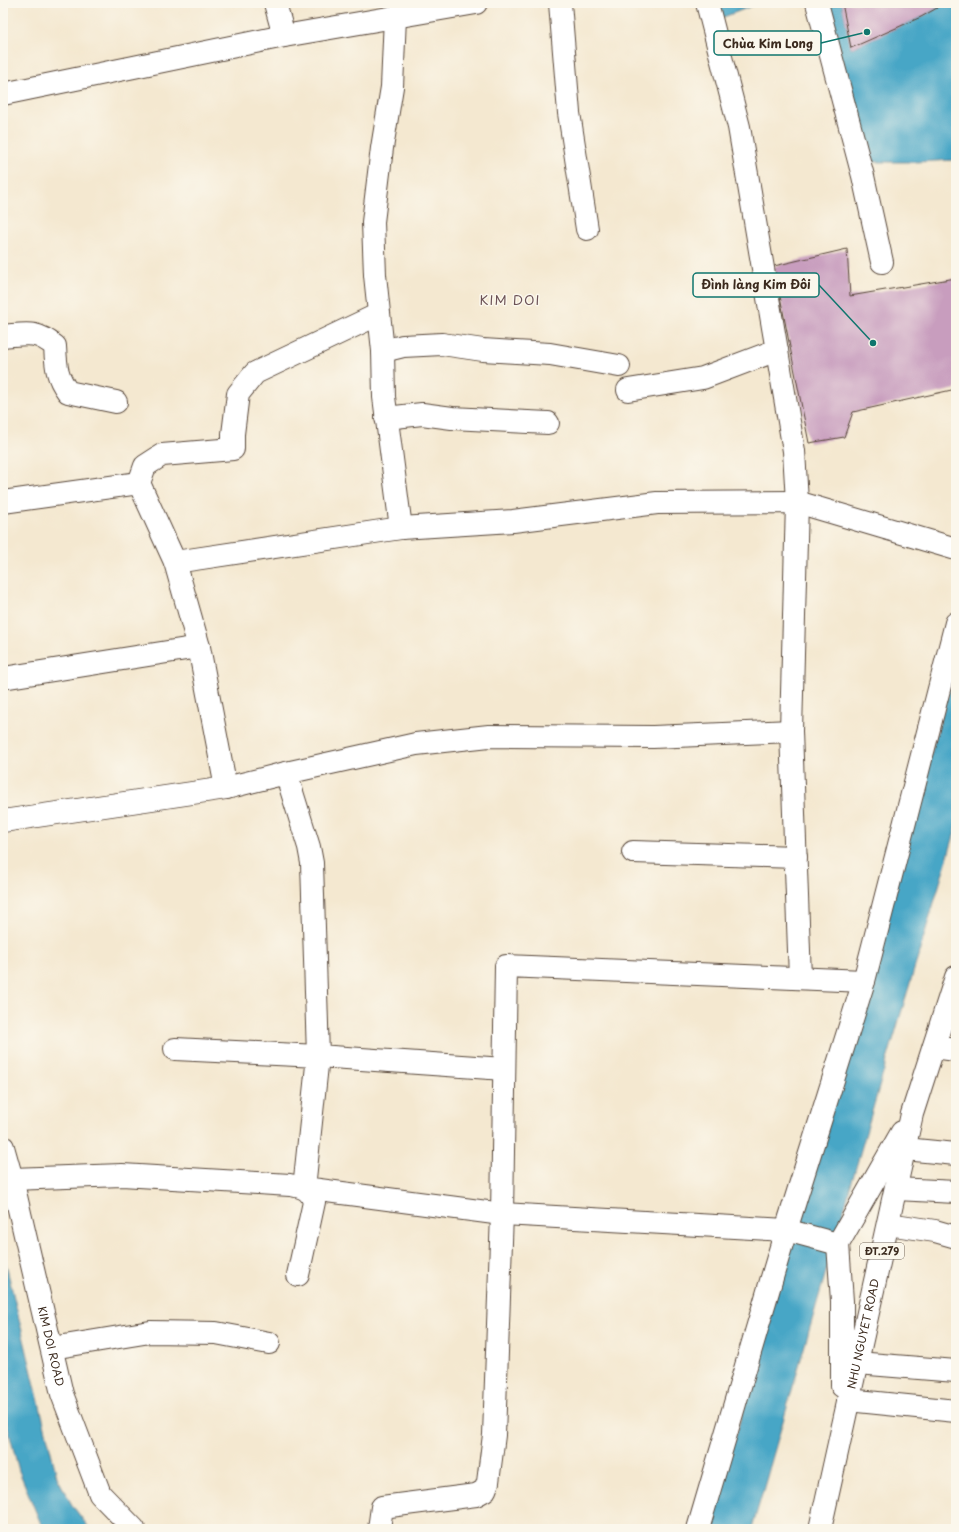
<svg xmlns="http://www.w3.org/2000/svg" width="959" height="1532" font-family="'Playpen Sans',sans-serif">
  <rect width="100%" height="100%" fill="#fbf7ec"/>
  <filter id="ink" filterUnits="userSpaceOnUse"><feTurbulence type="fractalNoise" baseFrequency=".025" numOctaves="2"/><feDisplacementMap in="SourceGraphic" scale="8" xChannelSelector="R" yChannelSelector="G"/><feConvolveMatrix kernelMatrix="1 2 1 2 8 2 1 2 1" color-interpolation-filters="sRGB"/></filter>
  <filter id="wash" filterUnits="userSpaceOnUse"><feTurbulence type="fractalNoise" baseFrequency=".012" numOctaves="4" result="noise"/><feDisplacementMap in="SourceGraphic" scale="16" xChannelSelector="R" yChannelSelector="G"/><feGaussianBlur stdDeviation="0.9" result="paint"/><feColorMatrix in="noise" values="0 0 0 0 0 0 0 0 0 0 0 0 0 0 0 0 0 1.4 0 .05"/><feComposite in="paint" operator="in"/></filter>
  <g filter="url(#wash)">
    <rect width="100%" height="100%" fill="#f4e8d0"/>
    <g fill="#47a6c6" stroke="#416872">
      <polygon points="716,3 760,3 721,18"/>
      <polygon points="818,3 842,3 851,48 921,17 937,8 938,3 956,3 956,160 915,162 862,162"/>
      <polygon points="956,666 956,829 882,1077 752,1529 709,1529"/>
      <polygon points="3,1252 57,1477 72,1505 90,1529 43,1529 19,1471 3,1409"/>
    </g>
    <g id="blocks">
      <g fill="#c89dbe">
        <polygon points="842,3 938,3 937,8 921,17 851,48"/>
        <polygon points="847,249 850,296 956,278 956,389 853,412 844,437 809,443 774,266"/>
      </g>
    </g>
  </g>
  <g filter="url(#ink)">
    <use href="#blocks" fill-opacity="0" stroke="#574639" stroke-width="1"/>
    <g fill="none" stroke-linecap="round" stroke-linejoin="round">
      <defs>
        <g id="minor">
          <polyline points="275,3 284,36"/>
          <polyline points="560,3 569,113 587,229"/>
          <polyline points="707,3 739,127 794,451 797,502 791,731 800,978"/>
          <polyline points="817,3 863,176 882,262"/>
          <polyline points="395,17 392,87 382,148 373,222 375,275 383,351 384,397 401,528"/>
          <polyline points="3,94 284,36 476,3"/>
          <path d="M3 336C27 334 35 330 55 346 56 365 56 376 68 392L116 402"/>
          <polyline points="383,351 403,346 442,344 483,350 550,354 619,366"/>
          <polyline points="628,390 703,378 777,350"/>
          <polyline points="386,418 422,414 452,418 548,423"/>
          <polyline points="139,483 145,466 162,455 233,449 233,434 238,394 255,373 379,314"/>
          <polyline points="3,502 139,483 175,562 199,647 226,788 3,821"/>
          <polyline points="175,562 401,528 513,521 657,503 797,502 956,549"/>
          <polyline points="3,678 199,647"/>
          <polyline points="286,773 309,847 312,863 318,1056 504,1069"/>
          <polyline points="226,788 286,773 416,744 489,736 653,737 791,731"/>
          <polyline points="633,852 796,857"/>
          <polyline points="934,1047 956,1050"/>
          <polyline points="175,1049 318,1056 304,1188 502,1214 786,1230 838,1244"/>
          <path id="s1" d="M3 1147 12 1179 62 1394 100 1494 134 1529"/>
          <polyline points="905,1149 956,1154"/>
          <path d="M12 1179 122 1175 290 1185C303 1187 310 1189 314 1202L298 1275"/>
          <polyline points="896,1189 956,1192"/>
          <polyline points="888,1224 935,1231 956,1237"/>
          <polyline points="52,1348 150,1332 216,1333 269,1343"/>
          <polyline points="857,1363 956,1371"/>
          <polyline points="848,1400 956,1411"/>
          <polyline points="379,1529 382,1507 476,1495 485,1490 488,1482 494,1435 502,1214 506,966 864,981"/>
          <polyline points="698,1529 786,1230 864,981 956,623"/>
        </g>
        <g id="major">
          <polyline points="842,1386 842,1301 838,1244 902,1132"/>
          <path id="s2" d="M820 1529 912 1114 956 977"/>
        </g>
      </defs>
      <use href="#minor" stroke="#574639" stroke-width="24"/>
      <use href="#major" stroke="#574639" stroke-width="24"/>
      <use href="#minor" stroke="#fff" stroke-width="22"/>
      <use href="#major" stroke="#fff" stroke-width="22"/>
    </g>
  </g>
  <g text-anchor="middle" stroke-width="3" stroke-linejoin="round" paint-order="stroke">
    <rect fill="#fbf7ec" stroke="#75685c" stroke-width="1" x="860" y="1243" width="44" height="16" rx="3"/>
    <g font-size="10" font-weight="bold" fill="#3b2a1e">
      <text x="882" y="1255">ĐT.279</text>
    </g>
    <g font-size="11" fill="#3b2a1e" stroke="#fbf7ec">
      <text dy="4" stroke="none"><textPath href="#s2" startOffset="200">NHU NGUYET ROAD</textPath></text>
      <text dy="4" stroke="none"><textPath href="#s1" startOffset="205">KIM DOI ROAD</textPath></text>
    </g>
    <g font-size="13" letter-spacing="1" fill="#6c5256" stroke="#fbf7ec">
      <text x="510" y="305">KIM DOI</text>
    </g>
  </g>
  <path fill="none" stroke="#0f766e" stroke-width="1.5" d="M867 32L821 43M873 343L819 285"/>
  <g fill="#0f766e" stroke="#fbf7ec" stroke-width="1.5">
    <circle cx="867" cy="32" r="4"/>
    <circle cx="873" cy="343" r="4"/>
  </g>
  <g fill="#fbf7ec" stroke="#0f766e" stroke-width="1.5">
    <rect x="714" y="31" width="107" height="24" rx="4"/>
    <rect x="693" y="273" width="126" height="24" rx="4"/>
  </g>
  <g font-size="12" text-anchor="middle" font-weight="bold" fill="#3b2a1e">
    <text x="768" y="48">Chùa Kim Long</text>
    <text x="756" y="289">Đình làng Kim Đôi</text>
  </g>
  <rect width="959" height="1532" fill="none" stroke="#fbf7ec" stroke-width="16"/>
</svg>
